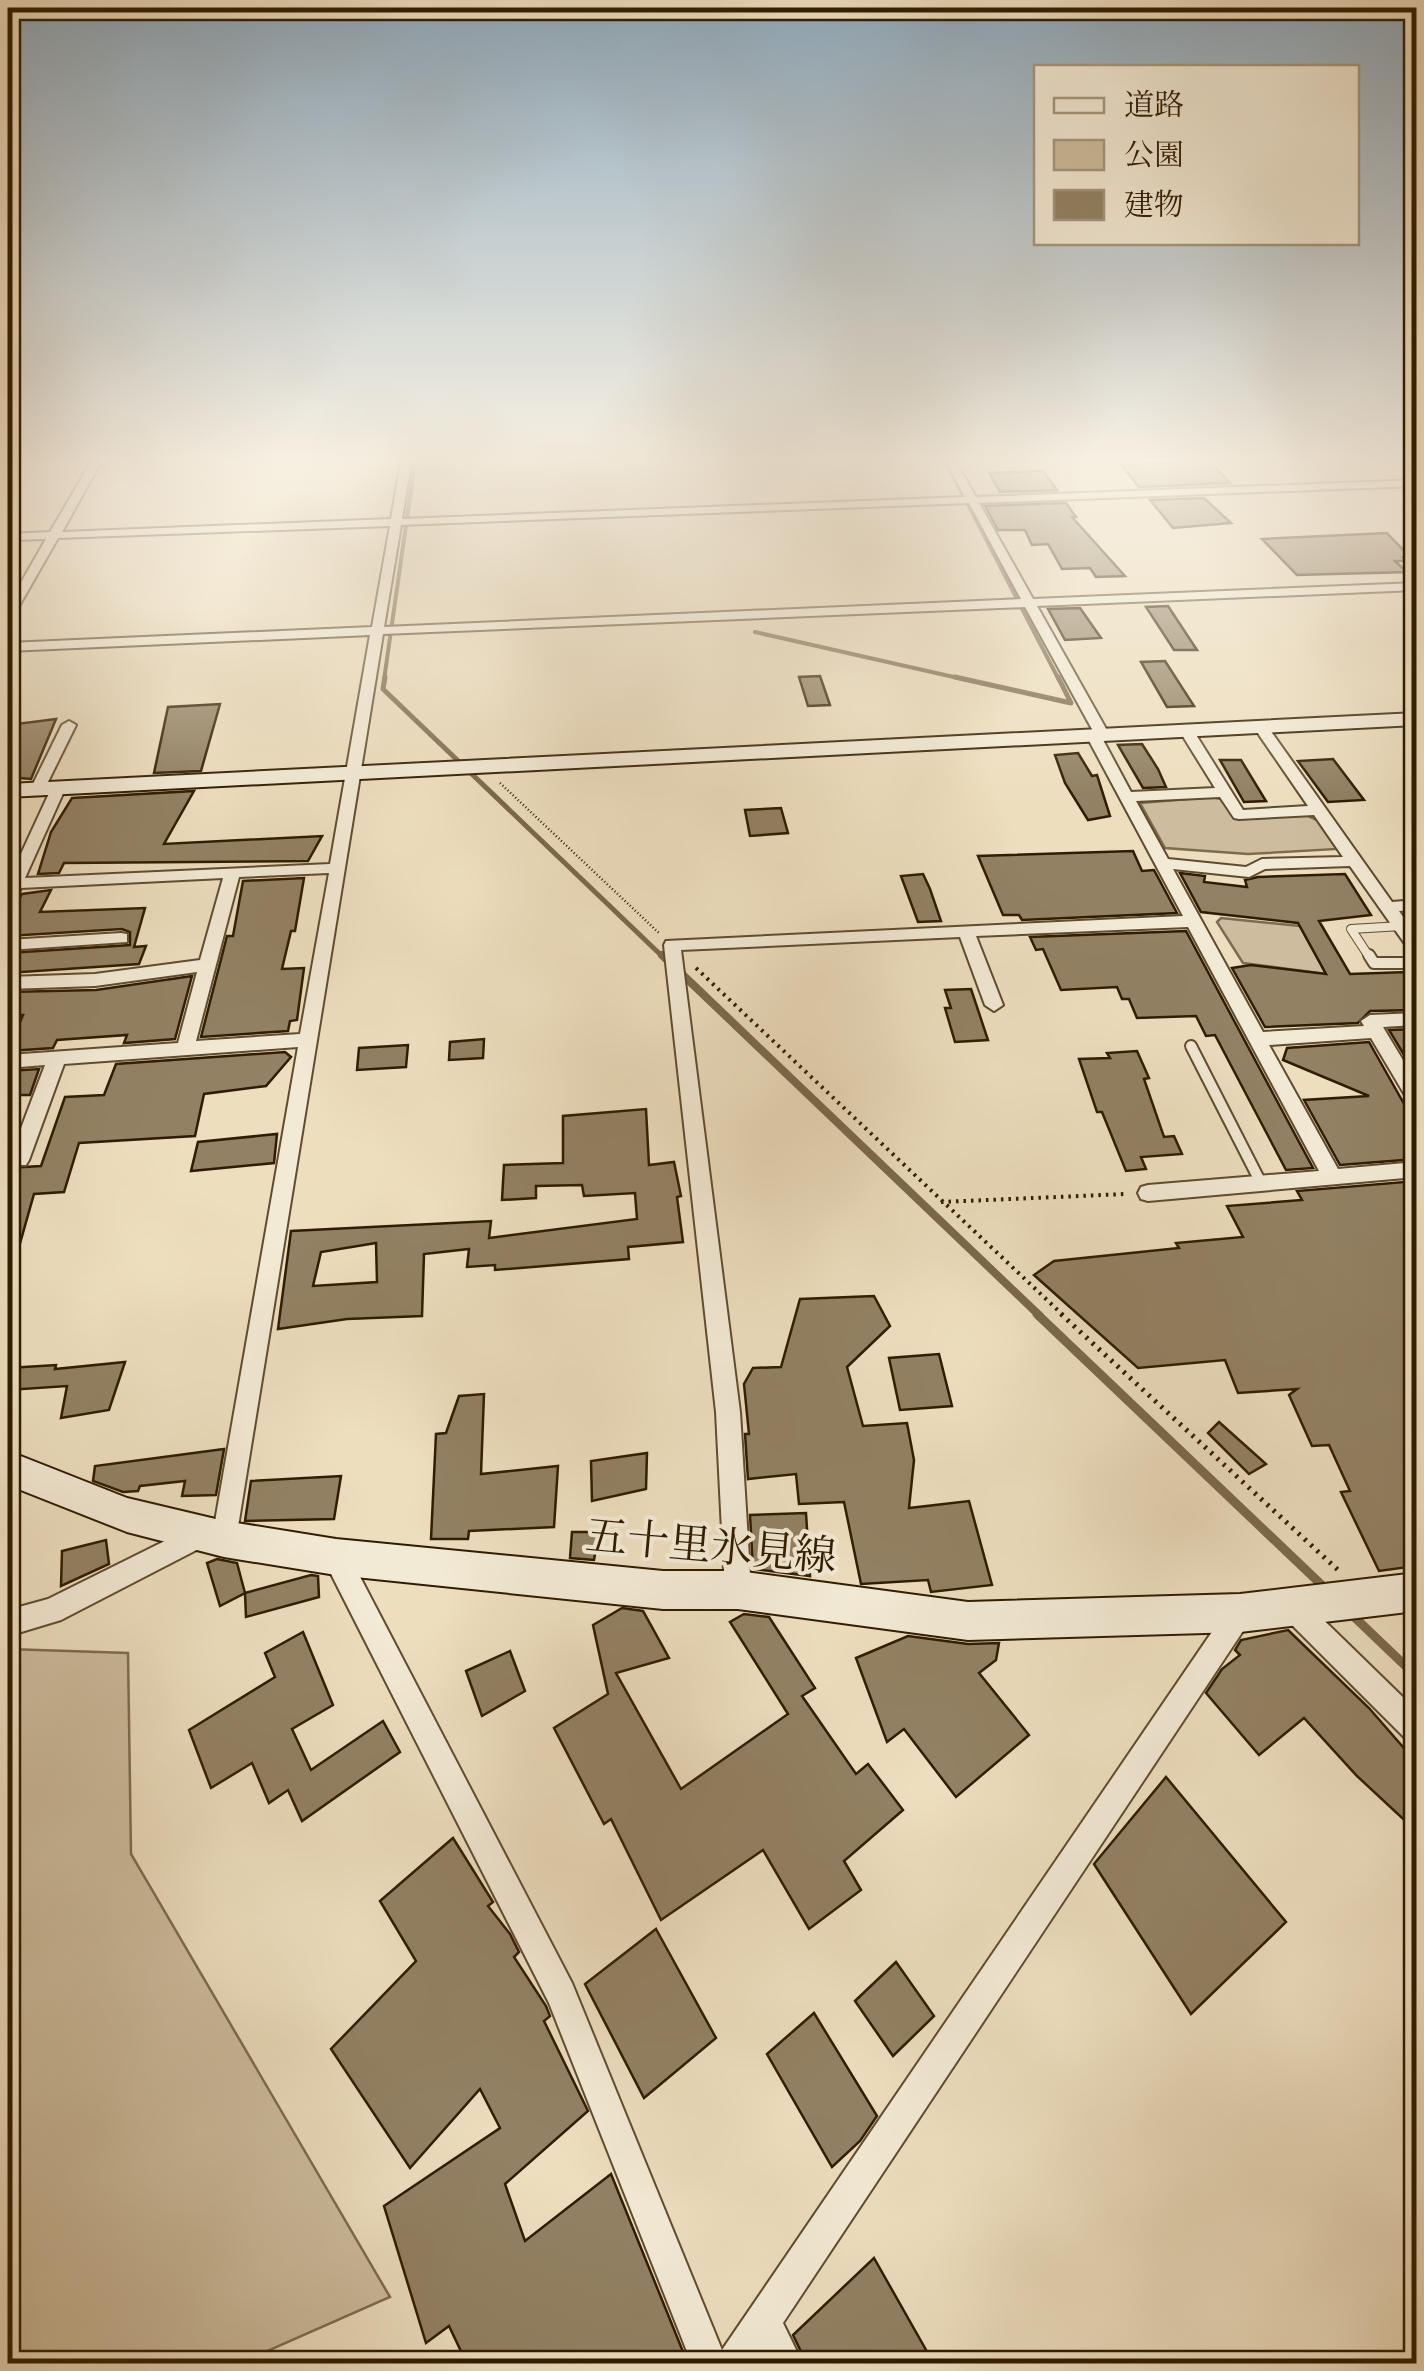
<svg xmlns="http://www.w3.org/2000/svg" width="1424" height="2371" font-family="Vollkorn,'Noto Serif JP',serif">
  <rect width="100%" height="100%" fill="#eddebe"/>
  <filter id="stains"><feTurbulence type="fractalNoise" baseFrequency=".002" numOctaves="4"/><feColorMatrix values="0 0 0 0 .2 0 0 0 0 .09 0 0 0 0 .02 0 0 0 .5 -.17"/></filter>
  <radialGradient id="worn" r=".72"><stop offset=".6" stop-color="#630" stop-opacity="0"/><stop offset="1" stop-color="#630" stop-opacity=".3"/></radialGradient>
  <g fill="#cdbd9e" stroke="#7e6c4f" stroke-width="2.5">
    <polygon points="1212,797 1221,799 1234,818 1306,815 1317,820 1337,849 1248,854 1165,848 1140,803"/>
    <polygon points="1221,918 1300,926 1326,974 1243,963 1217,922"/>
    <polygon points="8,1649 128,1653 131,1854 390,2297 240,2363 8,2363"/>
  </g>
  <g fill="none" stroke-linecap="round" stroke-linejoin="round">
    <g stroke="#7b694b" stroke-width="4">
      <polyline points="946,462 1059,680"/>
      <polyline points="755,632 967,680"/>
      <polyline points="384,680 415,462"/>
    </g>
    <g stroke="#7b694b" stroke-width="5">
      <polyline points="385,677 383,689 664,958"/>
      <polyline points="955,677 1071,703 1058,677"/>
    </g>
    <polyline stroke="#7b694b" stroke-width="8" points="662,955 1040,1316"/>
    <g stroke="#7b694b" stroke-width="9">
      <polyline points="1037,1314 1328,1591"/>
      <polyline points="1348,1611 1416,1676"/>
    </g>
  </g>
  <g fill="#928163" stroke="#301c00" stroke-width="2.5" fill-rule="evenodd">
    <polygon points="1186,462 1211,462 1230,483 1139,487 1121,465"/>
    <polygon points="1043,471 1057,490 1000,492 989,473"/>
    <polygon points="1204,498 1231,523 1173,528 1150,500"/>
    <polygon points="1066,503 1076,517 1072,517 1125,576 1096,577 1090,568 1062,569 1048,544 1032,545 1025,530 998,530 985,506"/>
    <polygon points="1387,533 1409,556 1403,557 1407,561 1395,561 1407,572 1297,575 1262,539"/>
    <polygon points="1168,606 1197,650 1174,650 1146,607"/>
    <polygon points="1080,608 1101,638 1065,640 1048,609"/>
    <polygon points="1165,661 1194,706 1167,707 1141,662"/>
    <polygon points="820,676 830,705 808,706 799,677"/>
    <polygon points="220,704 201,771 154,773 168,707"/>
    <polygon points="56,719 31,779 8,777 8,725"/>
    <polygon points="1142,744 1158,769 1166,787 1143,788 1118,745"/>
    <polygon points="1078,753 1092,776 1097,775 1110,816 1088,820 1065,783 1055,755"/>
    <polygon points="1333,759 1364,800 1328,802 1298,761"/>
    <polygon points="1220,760 1241,760 1266,801 1244,802"/>
    <polygon points="194,791 164,844 322,836 308,861 64,863 59,873 38,874 51,832 72,798"/>
    <polygon points="781,808 788,833 750,836 745,810"/>
    <polygon points="1133,851 1142,871 1154,870 1177,913 1022,920 1019,915 1003,915 978,856"/>
    <polygon points="1180,873 1205,876 1204,882 1247,887 1245,880 1258,877 1345,874 1371,915 1319,921 1350,974 1408,972 1416,983 1416,1010 1370,1011 1358,1023 1265,1027 1232,968 1251,965 1326,974 1298,923 1201,912"/>
    <polygon points="923,874 930,889 941,921 918,922 901,876"/>
    <polygon points="304,878 295,931 291,931 282,969 304,968 297,1020 290,1021 288,1031 201,1037 227,936 233,936 243,881"/>
    <polygon points="51,890 40,912 145,908 134,947 146,946 139,964 8,973 8,953 130,945 130,932 122,929 8,936 8,919 22,894"/>
    <polygon points="1186,931 1277,1101 1313,1168 1286,1170 1215,1035 1206,1036 1196,1016 1137,1018 1129,999 1122,999 1117,987 1061,990 1043,949 1036,950 1030,937"/>
    <polygon points="192,976 175,1039 124,1043 127,1035 57,1040 53,1048 8,1051 23,1015 8,1015 8,992 96,990"/>
    <polygon points="971,989 988,1040 955,1042 945,1008 951,1008 945,990"/>
    <polygon points="1416,1029 1416,1069 1413,1070 1389,1030"/>
    <polygon points="484,1039 483,1058 449,1060 450,1042"/>
    <polygon points="1369,1042 1416,1125 1416,1159 1340,1165 1304,1100 1369,1096 1283,1060 1287,1048"/>
    <polygon points="408,1045 406,1067 357,1070 359,1048"/>
    <polygon points="1137,1051 1149,1078 1144,1079 1164,1137 1174,1136 1182,1154 1141,1157 1146,1169 1126,1171 1102,1112 1097,1112 1079,1059 1110,1058 1107,1053"/>
    <polygon points="285,1052 291,1057 266,1086 204,1094 195,1136 79,1143 64,1192 34,1194 13,1268 8,1267 8,1168 41,1166 65,1097 104,1095 116,1064"/>
    <polygon points="39,1069 30,1095 8,1095 8,1071"/>
    <path d="M646 1109 649 1165 674 1162 681 1196 677 1197 683 1242 628 1247 629 1259 495 1270V1265L467 1267 469 1249 424 1254 422 1316 347 1319 278 1329 291 1231 491 1221 489 1238 637 1219 635 1193 584 1196 582 1185 536 1186V1198L502 1200 504 1165 563 1163V1116ZM376 1243 377 1282 313 1286 321 1252Z"/>
    <polygon points="277,1134 274,1163 191,1171 198,1142"/>
    <polygon points="1416,1181 1416,1566 1379,1571 1341,1492 1350,1491 1329,1445 1312,1446 1289,1395 1297,1389 1238,1393 1225,1360 1138,1368 1034,1275 1054,1261 1179,1248 1176,1243 1243,1237 1227,1206 1302,1200 1297,1191"/>
    <polygon points="874,1296 890,1326 847,1367 863,1426 907,1423 914,1460 909,1508 969,1501 992,1585 931,1592 928,1580 861,1584 844,1502 799,1504 796,1474 748,1479 745,1434 749,1434 744,1384 753,1368 781,1367 800,1299"/>
    <polygon points="939,1354 952,1406 900,1410 889,1358"/>
    <polygon points="125,1362 109,1410 61,1418 67,1386 8,1390 8,1368 56,1365 55,1369"/>
    <polygon points="484,1394 481,1474 558,1466 554,1527 469,1531 468,1539 431,1539 436,1434 446,1433 459,1396"/>
    <polygon points="1219,1422 1266,1464 1249,1474 1208,1433"/>
    <polygon points="224,1449 216,1495 182,1496 185,1481 140,1486 138,1491 123,1492 93,1481 95,1466"/>
    <polygon points="647,1453 646,1489 592,1501 591,1461"/>
    <polygon points="341,1476 334,1519 245,1521 251,1481"/>
    <polygon points="806,1513 810,1576 753,1569 750,1515"/>
    <polygon points="572,1532 599,1532 594,1560 570,1558"/>
    <polygon points="106,1540 109,1564 61,1586 62,1551"/>
    <polygon points="217,1559 237,1563 245,1593 220,1606 207,1563"/>
    <polygon points="311,1575 318,1576 319,1597 246,1617 245,1593"/>
    <polygon points="622,1608 643,1611 669,1658 616,1673 681,1789 788,1714 730,1622 744,1614 769,1617 815,1688 802,1696 856,1774 868,1764 903,1810 844,1861 861,1890 809,1929 763,1850 661,1920 611,1819 604,1824 554,1728 608,1694 593,1625"/>
    <polygon points="1288,1630 1369,1708 1416,1762 1416,1831 1357,1776 1304,1718 1259,1755 1206,1693 1222,1669 1240,1655 1235,1650 1241,1640"/>
    <polygon points="303,1632 333,1705 292,1729 311,1770 383,1721 400,1752 302,1821 288,1790 269,1803 252,1763 211,1788 189,1730 275,1677 265,1653"/>
    <polygon points="908,1636 968,1644 999,1643 996,1660 979,1673 1029,1735 956,1797 904,1729 887,1742 856,1658"/>
    <polygon points="510,1651 525,1691 482,1716 466,1671"/>
    <polygon points="1166,1777 1286,1922 1191,2014 1094,1864"/>
    <polygon points="453,1838 493,1902 488,1906 510,1934 519,1952 514,1957 546,2006 550,2016 544,2021 588,2111 505,2184 525,2241 611,2174 688,2364 467,2364 449,2326 426,2343 384,2206 500,2128 480,2089 410,2168 331,2049 416,1961 380,1901"/>
    <polygon points="656,1929 716,2038 644,2098 585,1984"/>
    <polygon points="896,1962 934,2016 893,2056 855,2001"/>
    <polygon points="814,2013 877,2116 860,2141 832,2167 767,2054"/>
    <polygon points="874,2258 934,2364 807,2364 793,2335"/>
  </g>
  <g fill="none" stroke-linecap="round" stroke-linejoin="round">
    <defs>
      <polyline id="lane-far1" points="1370,958 1351,929 1402,926"/>
      <g id="lane">
        <polyline points="1369,955 1374,963 1416,963"/>
        <polyline points="1191,1046 1261,1183"/>
      </g>
      <g id="street">
        <path d="M91 462H101L62 532 391 519 401 462H411L402 519 965 497 946 462H956L976 497 1416 480V486L979 503 1033 599 1416 583V590L1037 606 1109 734 1102 738 1131 792 1215 788 1179 730 1186 726 1193 730 1243 810 1308 806 1253 726 1265 723 1392 902 1416 900V910L1399 911 1416 936V952L1410 951 1350 866 1265 869 1249 877 1173 869 1263 1032 1364 1026 1361 1021 1370 1015 1416 1013V1025L1383 1027 1416 1082V1104L1409 1102 1371 1038 1269 1045 1338 1169 1416 1162V1177L1148 1201 1141 1199 1138 1193 1141 1187 1148 1185 1319 1171 1188 927 976 936 1003 1005 994 1011 985 1005 960 937 681 950 740 1412 751 1590 747 1599 738 1603 729 1599 725 1590 716 1412 664 945 666 941 1183 916 1086 735 1093 731 1025 607 383 634 236 1539 233 1547 224 1551 215 1547 212 1539 210 1543 61 1620 8 1636V1610L48 1599 201 1523 210 1527 213 1533 298 1047 64 1064 29 1160 26 1165H12L9 1160 45 1065 8 1068V1055L178 1043 197 972 95 986 8 989V977L95 974 200 960 223 878 21 888 14 902 8 903V882L51 789 58 785 65 789 25 878 330 864 370 635 8 651V643L372 627 390 526 58 538 14 615 8 619V605L46 539 8 540V534L50 532ZM969 503 1021 599 384 627 401 525ZM1220 797 1234 818 1239 819 1314 815 1343 857 1262 859 1246 867 1168 859 1136 801ZM329 873 300 1034 196 1041 239 877Z"/>
        <polygon points="1416,546 1416,553 1412,552 1410,549"/>
        <polygon points="69,721 76,725 44,790 32,793 30,790 62,725"/>
        <polygon points="121,933 127,934 127,942 8,950 8,940"/>
        <polygon points="336,1545 345,1548 572,1983 722,2350 1231,1604 1240,1600 1249,1604 1253,1613 1249,1622 783,2323 803,2364 766,2364 761,2355 756,2364 692,2364 549,2003 327,1566 323,1557 327,1548"/>
        <polygon points="1290,1592 1299,1596 1416,1710 1416,1742 1406,1739 1281,1614 1277,1605 1281,1596"/>
      </g>
      <g id="secondary">
        <polygon points="1416,713 1416,725 8,797 8,784"/>
        <polygon points="8,1451 127,1498 224,1521 336,1539 663,1571 738,1571 968,1602 1240,1594 1416,1573 1416,1611 1240,1632 968,1640 738,1609 663,1609 336,1575 224,1557 127,1532 8,1485"/>
      </g>
    </defs>
    <use href="#lane-far1" stroke="#5f4c30" stroke-width="10"/>
    <use href="#lane" stroke="#5f4c30" stroke-width="14"/>
    <use href="#street" stroke="#5f4c30" stroke-width="4"/>
    <use href="#secondary" stroke="#301c00" stroke-width="4"/>
    <polyline stroke="#301c00" stroke-width="2.5" stroke-dasharray="1 2.5" stroke-linecap="butt" points="500,783 660,934"/>
    <g stroke="#301c00" stroke-width="4" stroke-dasharray="2.5 5" stroke-linecap="butt">
      <polyline points="696,968 1064,1316"/>
      <polyline points="941,1202 1126,1194"/>
    </g>
    <polyline stroke="#301c00" stroke-width="5" stroke-dasharray="2.5 6" stroke-linecap="butt" points="1061,1314 1338,1570"/>
    <use href="#lane-far1" stroke="#f3ead5" stroke-width="8"/>
    <use href="#lane" stroke="#f3ead5" stroke-width="10"/>
    <use href="#street" fill="#f3ead5" fill-rule="evenodd"/>
    <use href="#secondary" fill="#f3ead5" fill-rule="evenodd"/>
  </g>
  <linearGradient id="sky" x2="0" y2="1"><stop stop-color="#90aabd"/><stop offset="0.58" stop-color="#f7f0e2"/><stop offset="1" stop-color="#f7f0e2" stop-opacity="0"/></linearGradient>
  <rect width="1424" height="794" fill="url(#sky)"/>
  <g text-anchor="middle" stroke-width="8" stroke-linejoin="round" paint-order="stroke">
    <g font-size="42" fill="#301c00" stroke="#f3ead5">
      <text transform="translate(711 1545) rotate(5)" y="15">五十里氷見線</text>
    </g>
  </g>
  <rect width="1424" height="2371" fill="none" stroke="#eddebe" stroke-width="40"/>
  <rect x="10" y="10" width="1404" height="2351" fill="none" stroke="#301c00" stroke-width="5"/>
  <rect x="20" y="20" width="1384" height="2331" fill="none" stroke="#301c00" stroke-width="2.5"/>
  <rect x="1034" y="65" width="325" height="180" fill="#f3ead5" stroke="#a59880" stroke-width="2.5"/>
  <rect x="1054" y="98" width="50" height="15" fill="#f3ead5" stroke="#a59880" stroke-width="2.5"/>
  <text x="1124" y="115" font-size="30" fill="#301c00">道路</text>
  <rect x="1054" y="140" width="50" height="30" fill="#cdbd9e" stroke="#a59880" stroke-width="2.5"/>
  <text x="1124" y="165" font-size="30" fill="#301c00">公園</text>
  <rect x="1054" y="190" width="50" height="30" fill="#928163" stroke="#a59880" stroke-width="2.5"/>
  <text x="1124" y="215" font-size="30" fill="#301c00">建物</text>
  <rect width="100%" height="100%" filter="url(#stains)"/>
  <rect width="100%" height="100%" fill="url(#worn)"/>
</svg>
